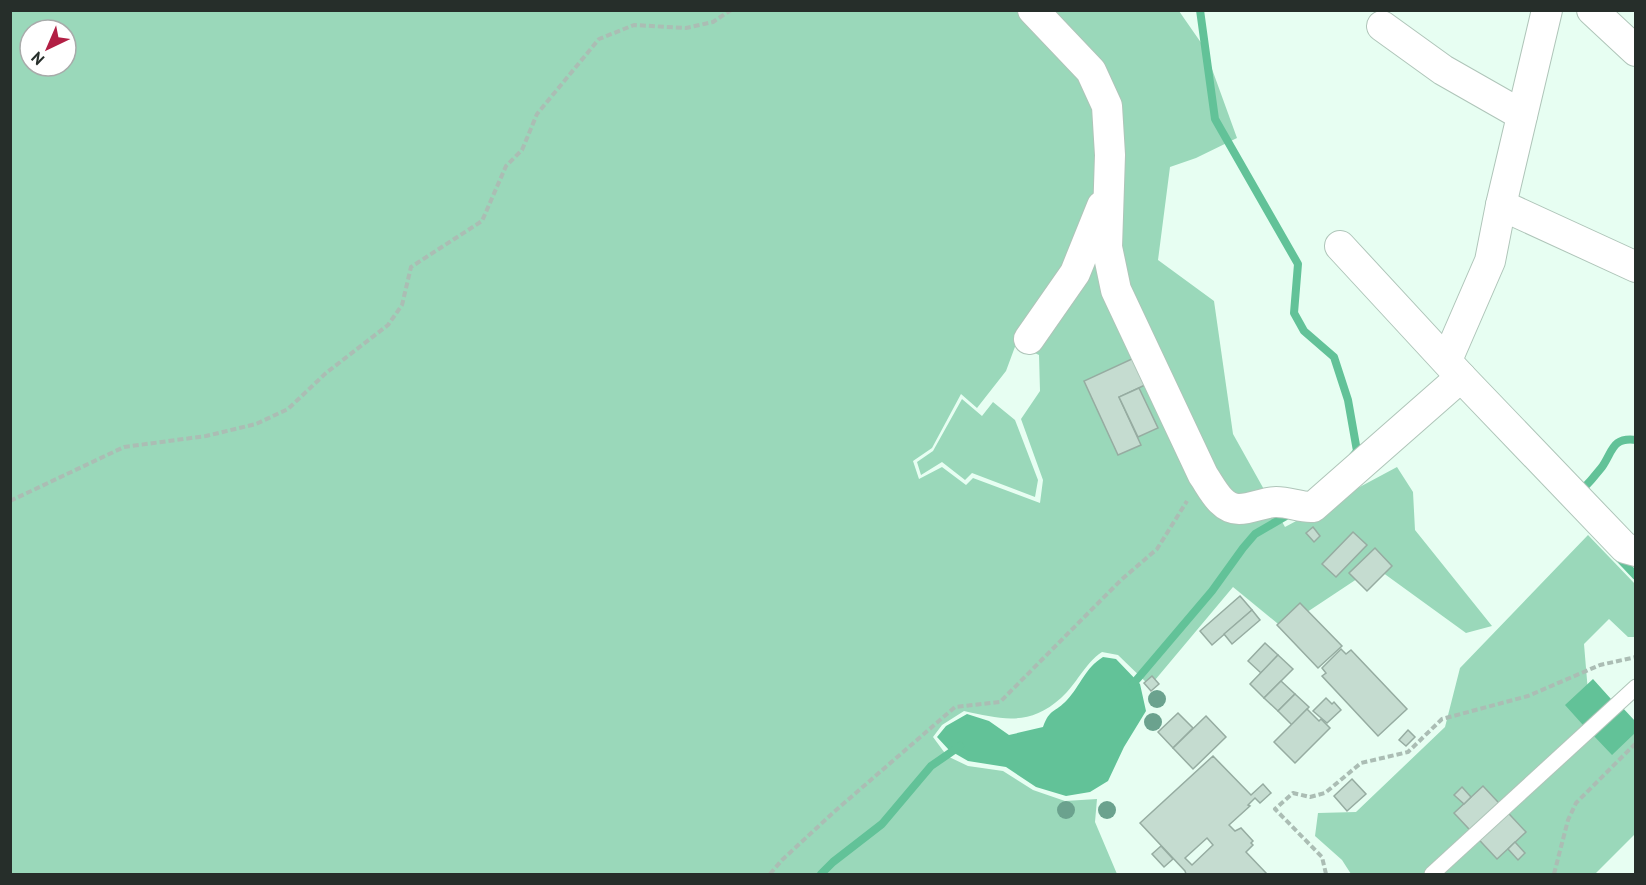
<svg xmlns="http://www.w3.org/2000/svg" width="1646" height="885" font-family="'PT Sans',sans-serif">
  <rect width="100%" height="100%" fill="#e7fef2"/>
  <g fill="#9ad8ba" fill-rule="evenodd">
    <path d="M10 11H1179L1204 47 1237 138 1196 158 1170 167 1158 260 1214 301 1233 434 1285 527 1397 467 1413 492 1415 530 1492 626 1466 633 1375 567 1283 628 1233 587 1150 686 1118 655 1102 652C1084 664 1077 684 1061 698 1029 727 1001 719 964 711L942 725 933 737 947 756 968 766 1003 771 1033 790 1065 801 1097 799 1095 822 1117 874H11ZM30 30H66V66H30ZM1016 344 1039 355 1040 391 1021 419 1043 480 1040 503 973 478 966 485 942 467 919 479 913 461 932 448 961 394 977 408 1006 371Z"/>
    <polygon points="962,399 982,416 993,402 1015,420 1038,480 1035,497 972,473 965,480 942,462 921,475 917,462 933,451"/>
    <polygon points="1588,535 1635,584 1635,637 1628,637 1609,619 1584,644 1588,692 1627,733 1636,734 1635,834 1595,874 1351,874 1342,860 1315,836 1318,813 1356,812 1445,727 1460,668"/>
  </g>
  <g fill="#62c298">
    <path d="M1103 657 1116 659 1140 684 1146 711 1124 747 1108 781 1090 792 1066 796 1036 787 1006 767 968 761 949 750 937 737 946 726 967 714 989 721 1009 735 1043 727C1050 708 1055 713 1067 700 1081 685 1085 668 1103 657Z"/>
    <polygon points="1593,679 1611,699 1605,706 1613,714 1621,706 1635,721 1635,733 1612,755 1593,735 1591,718 1583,725 1565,705"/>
  </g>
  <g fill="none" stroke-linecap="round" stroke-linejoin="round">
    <g stroke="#62c298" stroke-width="8">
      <polyline points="1200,10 1215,119 1298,264 1294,313 1304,331 1334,357 1348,400 1357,451 1353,456"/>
      <path d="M1579 493C1587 485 1595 476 1602 467 1613 451 1612 437 1636 440"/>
      <polyline points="1618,557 1636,576"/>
      <polyline points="1133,684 1212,591 1243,548 1255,534 1291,513"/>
      <polyline points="821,874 833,862 882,824 931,766 960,746"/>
    </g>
  </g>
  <g fill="#c5dcd0" stroke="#96aca1" stroke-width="1.5" fill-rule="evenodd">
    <polygon points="1134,358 1145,385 1119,397 1141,445 1118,455 1084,381"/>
    <polygon points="1139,388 1158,428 1138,437 1119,397"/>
    <polygon points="1313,527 1320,536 1314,542 1306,533"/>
    <polygon points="1353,532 1367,545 1336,577 1322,564"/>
    <polygon points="1375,548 1392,566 1367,591 1349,573"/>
    <polygon points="1240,596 1252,610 1212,645 1200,631"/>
    <polygon points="1300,603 1342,646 1318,668 1277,625"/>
    <polygon points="1252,610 1260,620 1232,644 1224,634"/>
    <polygon points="1265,643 1278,655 1261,673 1248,661"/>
    <polygon points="1341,649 1346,654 1351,650 1407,709 1378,736 1322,676 1326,673 1322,668"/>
    <polygon points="1278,655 1293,669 1264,698 1250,684"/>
    <polygon points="1152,676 1159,684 1151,691 1144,683"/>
    <polygon points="1281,681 1295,694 1278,711 1264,698"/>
    <polygon points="1295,694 1309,707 1292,725 1278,711"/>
    <polygon points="1326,698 1332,704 1334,702 1341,710 1327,723 1313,711"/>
    <polygon points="1307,709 1319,721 1321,719 1330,728 1295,763 1274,742"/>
    <polygon points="1178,713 1193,728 1173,748 1158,732"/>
    <polygon points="1206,716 1226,737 1193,769 1173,748"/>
    <polygon points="1408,730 1415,737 1406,746 1399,740"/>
    <path d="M1213 756 1251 795 1263 784 1271 793 1260 803 1255 798 1248 805 1250 806 1229 825 1235 831 1241 828 1253 841 1251 843 1253 845 1246 852 1267 874H1186L1185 871 1140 823ZM1207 838 1213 845 1192 865 1185 858Z"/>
    <polygon points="1352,779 1366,794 1347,811 1334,796"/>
    <polygon points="1483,786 1526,832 1497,859 1454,813"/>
    <polygon points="1462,787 1471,797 1464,804 1454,795"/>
    <polygon points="1515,842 1525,853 1518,860 1508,849"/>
    <polygon points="1161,846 1173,859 1164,867 1152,854"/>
  </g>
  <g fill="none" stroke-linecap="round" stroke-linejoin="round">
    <defs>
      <polyline id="lane" points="1432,874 1636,687"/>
      <g id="street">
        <path d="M1033 10 1091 71 1107 106 1110 155 1107 247 1116 290 1203 475C1212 488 1221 509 1239 509 1252 509 1264 502 1276 502 1290 502 1301 508 1313 507L1461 377"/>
        <polyline points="1592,10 1636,51"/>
        <polyline points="1382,26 1443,70 1522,115"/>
        <polyline points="1501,205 1636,267"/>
        <polyline points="1340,246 1461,377 1625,548 1636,551"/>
        <polyline points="1029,339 1075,273 1102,206"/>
        <polyline points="1447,360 1490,261 1501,205 1547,10"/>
      </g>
    </defs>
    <use href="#lane" stroke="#afc5b9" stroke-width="17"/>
    <use href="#street" stroke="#afc5b9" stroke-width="32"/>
    <g stroke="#abbdb4" stroke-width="4" stroke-dasharray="6 3" stroke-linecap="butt">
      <polyline points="10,501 124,447 206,436 256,424 288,409 326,373 388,325 402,305 411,267 482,221 506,166 522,150 537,114 599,39 634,25 686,28 713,22 731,10"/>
      <polyline points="770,874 782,860 835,811 955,707 1000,702 1121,580 1157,549 1187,501"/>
      <polyline points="1326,874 1322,857 1275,809 1293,793 1310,797 1325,793 1361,763 1408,752 1442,719 1528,696 1600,665 1636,657"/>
      <polyline points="1554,874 1568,820 1576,803 1636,743"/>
    </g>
    <use href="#lane" stroke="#fff" stroke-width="15"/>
    <use href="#street" stroke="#fff" stroke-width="30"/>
  </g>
  <g fill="#6ba28e">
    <circle cx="1157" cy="699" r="9"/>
    <circle cx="1153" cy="722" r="9"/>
    <circle cx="1066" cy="810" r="9"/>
    <circle cx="1107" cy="810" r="9"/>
  </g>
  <rect width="1646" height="885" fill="none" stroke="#262e2a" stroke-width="24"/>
  <g transform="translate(48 48) rotate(224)"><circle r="28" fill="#ffffff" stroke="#a8abaa" stroke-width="1.5"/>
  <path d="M0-4.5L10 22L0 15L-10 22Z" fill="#b21f44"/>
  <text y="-9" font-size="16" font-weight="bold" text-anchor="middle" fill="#262e2a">N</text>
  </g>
</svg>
